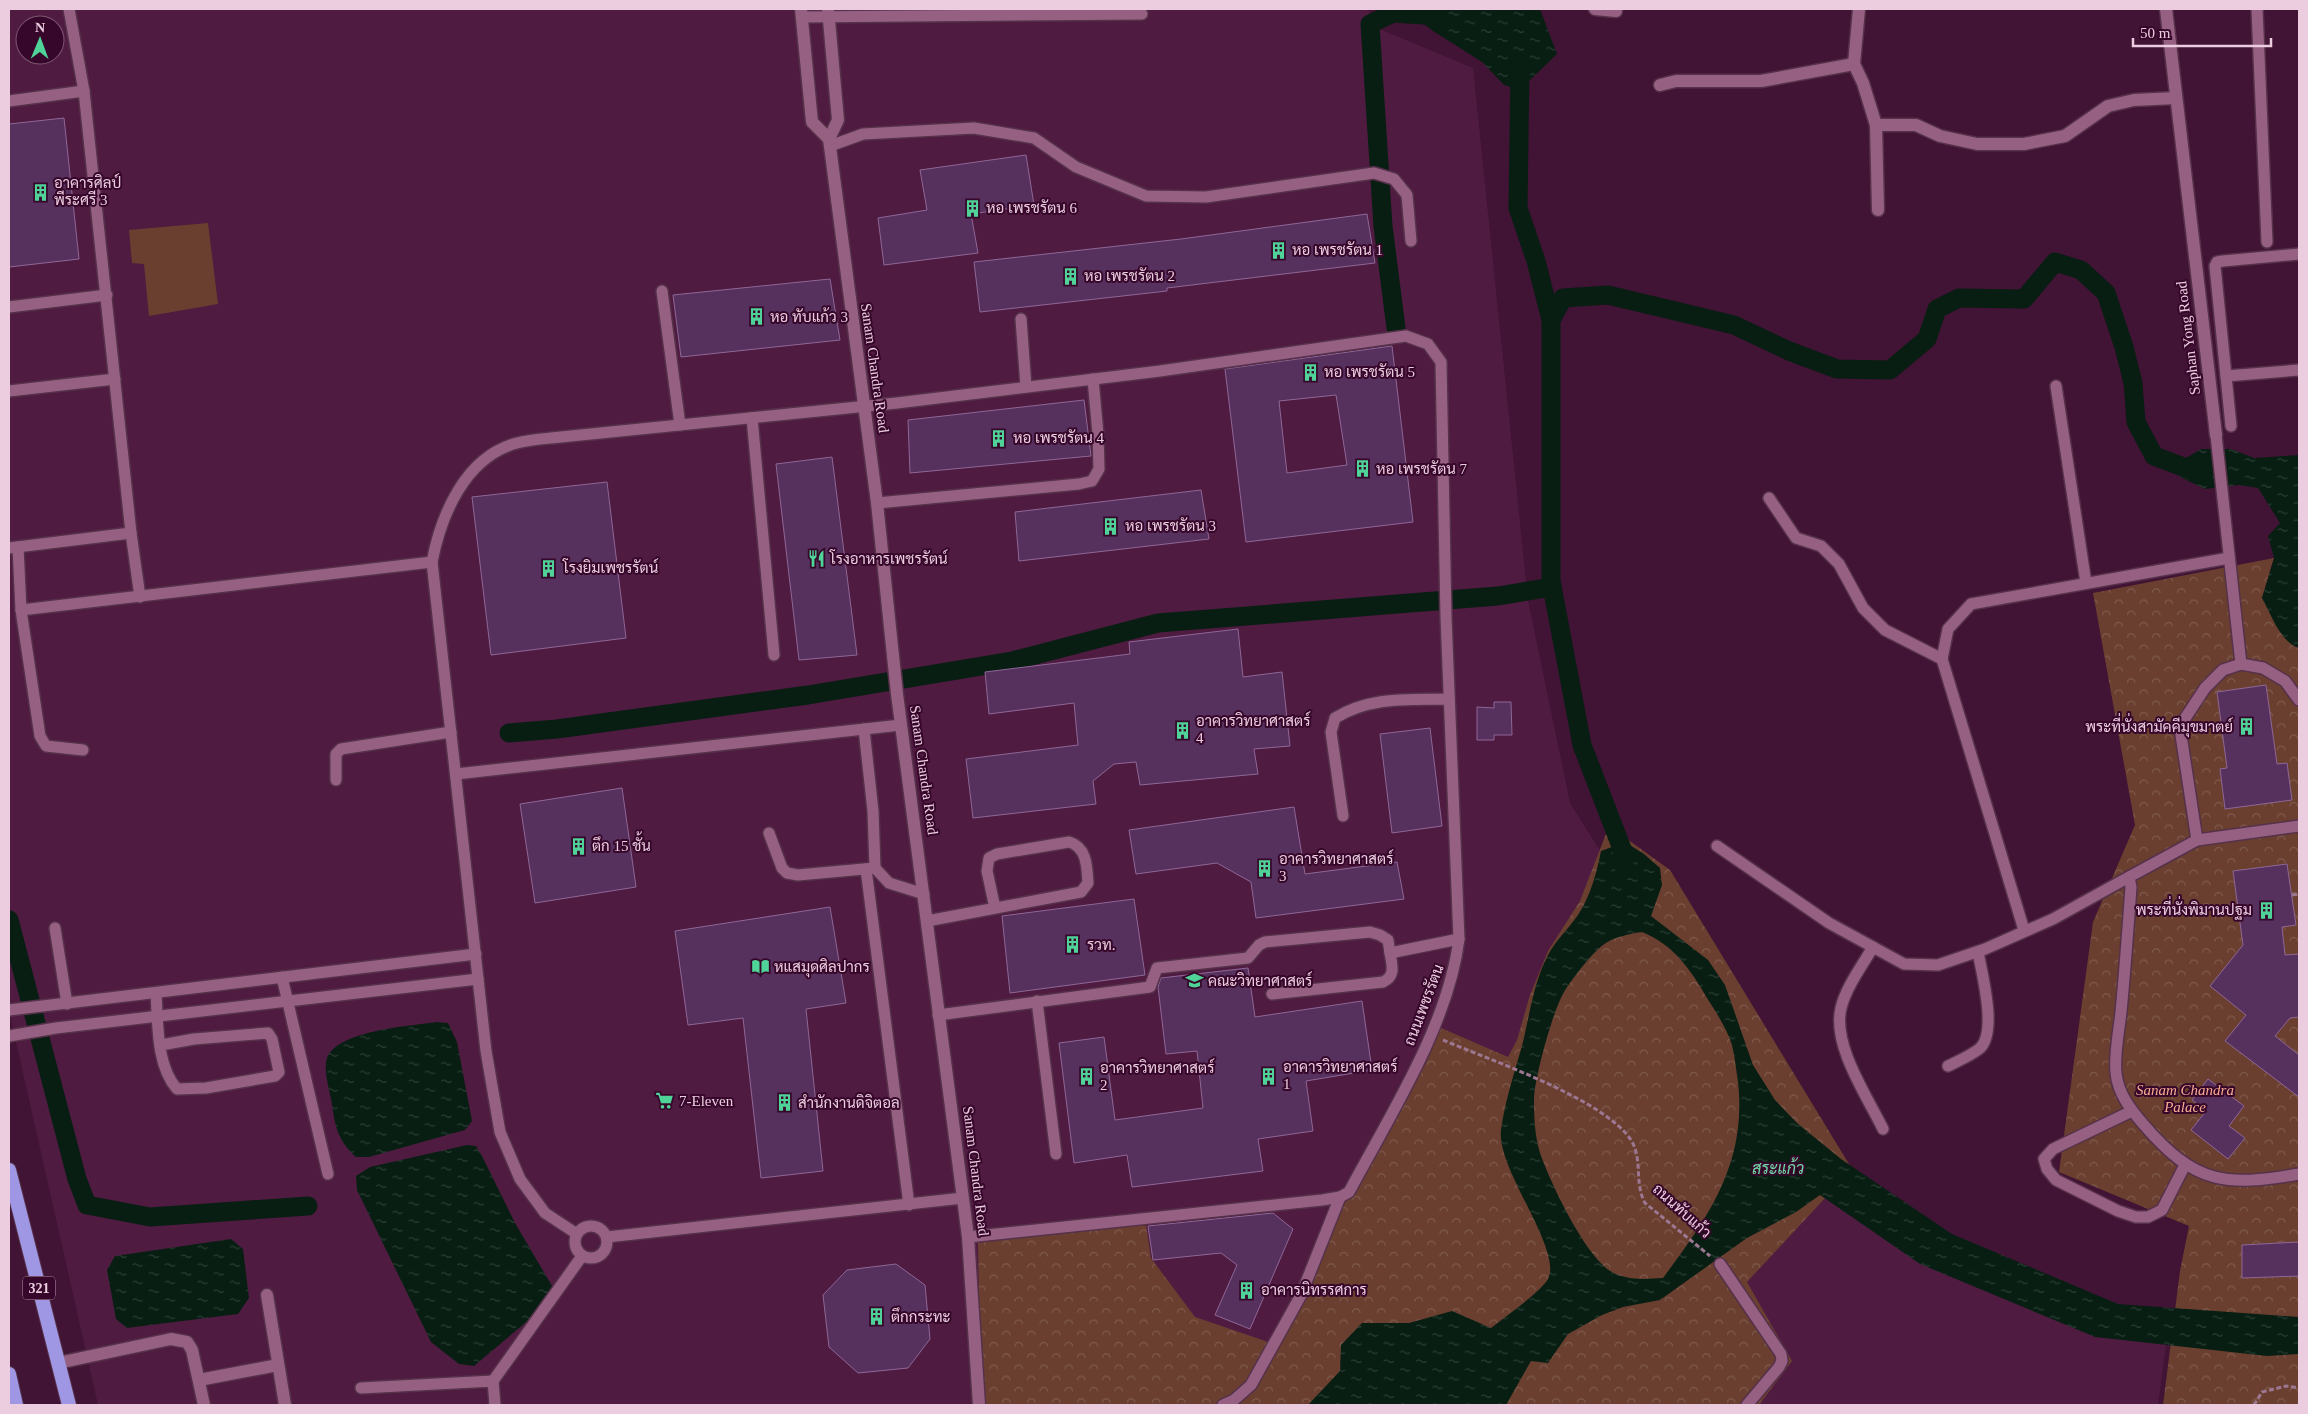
<svg xmlns="http://www.w3.org/2000/svg" width="2308" height="1414" font-family="'Times New Roman',Sarabun,serif">
  <defs>
    <pattern id="park-crowns" width="20" height="18" patternUnits="userSpaceOnUse" patternTransform="scale(1.25)"><rect width="20" height="18" fill="#6a3f2f"/><path d="M2 6a3 3 0 1 1 6 0M12 15a3 3 0 1 1 6 0" fill="none" stroke="#7f5a4d"/></pattern>
    <pattern id="water-ripples" width="26" height="14" patternUnits="userSpaceOnUse" patternTransform="scale(1.25)"><rect width="26" height="14" fill="#081e13"/><path d="M2 4q2-2 4 0t4 0M15 11q2-2 4 0t4 0" fill="none" stroke="#2c3e35"/></pattern>
  </defs>
  <rect width="100%" height="100%" fill="#411334"/>
  <path fill="#4f1b40" fill-rule="evenodd" d="M9 9H1369L1370 25 1473 68 1528 600 1570 803 1777 1132 1892 1233 2167 1338 2158 1405H98L9 1011ZM25 25H55V55H25Z"/>
  <g fill="url(#park-crowns)">
    <polygon points="2274,558 2262,598 2295,646 2299,648 2299,1405 2163,1405 2180,1271 2189,1226 2059,1172 2093,922 2135,825 2093,593"/>
    <polygon points="1609,826 1670,870 1852,1169 1747,1282 1792,1361 1759,1405 981,1405 978,1243 1145,1218 1151,1258 1195,1317 1274,1344 1340,1205 1441,1028 1508,1057 1517,1040 1530,995 1548,951 1580,901"/>
  </g>
  <polygon fill="#6a3f2f" points="208,223 218,304 149,316 144,264 132,263 129,230"/>
  <g fill="url(#water-ripples)" fill-rule="evenodd">
    <polygon points="1421,9 1540,9 1557,54 1520,90 1504,85 1482,62 1433,31 1412,15"/>
    <path d="M2201 449H2231L2254 458 2299 455V648C2280 642 2271 614 2262 598L2274 558 2268 536 2280 523 2258 488 2239 485 2205 489 2180 477 2181 461Z"/>
    <path d="M1625 842 1644 854 1660 868 1662 885 1651 916 1708 960 1725 985 1753 1065 1775 1100 1797 1123 1841 1159 1952 1234 2118 1304 2299 1317V1354L2267 1356 2095 1337 1920 1264 1820 1195 1796 1212 1747 1238 1660 1300 1623 1307 1602 1315 1568 1334 1548 1363 1531 1361 1506 1405H1308L1340 1371 1341 1345 1362 1323H1409L1452 1311 1491 1328C1506 1316 1535 1296 1546 1282 1568 1256 1496 1170 1501 1130 1505 1100 1515 1071 1523 1042 1530 1012 1534 982 1548 955 1556 940 1569 928 1578 915 1590 897 1597 872 1601 851ZM1642 932C1673 944 1691 970 1707 998 1716 1012 1727 1029 1732 1045 1735 1057 1736 1070 1738 1082 1747 1163 1709 1216 1663 1278 1645 1279 1629 1281 1612 1272 1586 1258 1550 1182 1540 1153 1535 1137 1534 1118 1534 1101 1534 1078 1553 1011 1564 992 1573 978 1593 951 1606 943 1617 936 1630 934 1642 932Z"/>
    <path d="M436 1022 448 1023 457 1042 472 1121 465 1130 369 1157H356C336 1139 335 1124 331 1099 329 1088 323 1069 327 1058 338 1030 411 1026 436 1022Z"/>
    <polygon points="467,1145 476,1146 482,1156 515,1223 555,1291 550,1302 474,1366 459,1364 431,1342 357,1190 356,1176 370,1167"/>
    <polygon points="231,1239 243,1249 249,1298 238,1314 127,1328 116,1319 107,1270 115,1256"/>
  </g>
  <g fill="none" stroke-linecap="round" stroke-linejoin="round">
    <g stroke="#081e13" stroke-width="19">
      <polyline points="1520,64 1518,208 1536,261 1551,320"/>
      <polyline points="1396,328 1383,226 1370,24 1393,13 1439,16"/>
      <polyline points="509,733 557,729 808,695 1012,661 1158,623 1498,596 1552,587"/>
      <polyline points="1624,868 1624,854 1582,745 1551,581 1551,320 1563,298 1608,295 1734,325 1789,351 1837,369 1890,370 1927,339 1937,309 1959,298 2024,299 2055,262 2081,270 2106,293 2124,347 2133,383 2136,422 2154,456 2194,471 2204,471"/>
      <polyline points="9,920 77,1179 87,1205 150,1217 308,1206"/>
    </g>
  </g>
  <g fill="#56315d" stroke="#8f6797" fill-rule="evenodd">
    <polygon points="64,118 79,259 9,267 9,124"/>
    <polygon points="1026,155 1034,205 971,214 978,253 884,265 878,218 927,210 920,170"/>
    <polygon points="1367,214 1375,263 1167,288 1167,291 980,312 974,262 1181,239"/>
    <polygon points="830,279 840,340 681,357 673,295"/>
    <path d="M1392 346 1413 522 1246 542 1225 369ZM1336 395 1347 465 1287 473 1279 401Z"/>
    <polygon points="1084,400 1091,456 910,473 908,420"/>
    <polygon points="832,457 857,655 799,660 776,464"/>
    <polygon points="607,482 626,638 491,655 472,497"/>
    <polygon points="1201,490 1209,539 1019,561 1015,512"/>
    <polygon points="1238,629 1243,677 1282,672 1290,746 1254,749 1258,774 1140,785 1136,762 1114,764 1093,781 1096,804 973,818 966,759 1078,745 1074,703 989,714 985,672 1130,654 1129,642"/>
    <polygon points="2266,685 2277,764 2287,763 2292,800 2225,809 2220,769 2227,768 2217,692"/>
    <polygon points="1494,702 1511,702 1512,735 1494,735 1494,740 1477,740 1477,707 1494,708"/>
    <polygon points="1430,728 1442,826 1392,833 1380,734"/>
    <polygon points="622,788 636,887 535,903 520,804"/>
    <polygon points="1294,807 1305,874 1397,862 1404,899 1256,918 1251,882 1217,863 1136,874 1129,830"/>
    <polygon points="2287,864 2296,925 2282,927 2285,955 2299,954 2299,1017 2290,1018 2275,1036 2299,1055 2299,1097 2225,1041 2246,1015 2210,986 2243,945 2233,871"/>
    <polygon points="1134,899 1145,975 1010,993 1002,916"/>
    <polygon points="830,907 846,1003 806,1009 823,1171 761,1178 743,1018 688,1025 675,931"/>
    <polygon points="1248,968 1255,1017 1362,1001 1372,1070 1306,1081 1313,1131 1258,1139 1263,1171 1132,1187 1127,1155 1074,1163 1059,1043 1104,1037 1115,1120 1203,1108 1197,1051 1166,1054 1158,987 1161,978"/>
    <polygon points="2208,1079 2244,1106 2229,1126 2245,1138 2228,1159 2191,1130 2206,1111 2192,1100"/>
    <polygon points="1273,1213 1293,1229 1250,1329 1215,1315 1237,1265 1221,1253 1153,1260 1148,1226"/>
    <polygon points="2299,1242 2299,1276 2242,1278 2242,1245"/>
    <polygon points="896,1264 925,1285 930,1339 908,1368 858,1373 829,1347 823,1295 847,1270"/>
  </g>
  <g fill="none" stroke-linecap="round" stroke-linejoin="round">
    <defs>
      <g id="service">
        <polyline points="69,9 84,91 131,533 140,597"/>
        <polyline points="2257,9 2267,242"/>
        <polyline points="802,17 1142,14"/>
        <polyline points="9,101 84,91"/>
        <polyline points="830,146 863,134 974,128 1034,138 1076,167 1146,196 1206,197 1374,173 1394,179 1407,195 1411,241"/>
        <polyline points="662,291 680,425"/>
        <polyline points="9,307 107,295"/>
        <polyline points="1021,319 1026,387"/>
        <polyline points="2226,376 2299,370"/>
        <polyline points="2056,386 2086,583"/>
        <polyline points="9,391 115,379"/>
        <polyline points="752,418 774,655"/>
        <polyline points="2231,426 2215,266 2217,262 2223,261 2299,254"/>
        <polyline points="2216,435 2241,664"/>
        <polyline points="1769,498 1796,538 1821,546 1839,564 1863,608 1885,630 1942,659"/>
        <polyline points="877,503 1079,484 1092,481 1099,469 1098,434 1093,379"/>
        <polyline points="18,547 21,610 40,736 46,746 83,750"/>
        <polyline points="9,548 131,533"/>
        <polyline points="21,610 432,562"/>
        <path d="M2299 700 2285 681 2263 668 2241 664 2223 670 2205 688 2184 720 2181 735 2197 840 2129 877 2131 887C2128 929 2125 970 2121 1012 2119 1031 2114 1054 2116 1073 2118 1094 2131 1110 2144 1125 2195 1184 2225 1187 2299 1174"/>
        <polyline points="456,774 901,725"/>
        <polyline points="336,780 336,754 341,749 451,732"/>
        <path d="M1343 816 1331 732 1335 718C1371 696 1408 700 1449 699"/>
        <polyline points="769,833 782,868 787,873 798,875 875,868 873,811 864,729"/>
        <polyline points="2197,840 2299,826"/>
        <polyline points="1717,846 1829,923 1904,964 1938,965 1985,949 2053,919 2129,877"/>
        <polyline points="875,868 889,883 924,894"/>
        <polyline points="866,869 909,1205"/>
        <path d="M927 921 1081 892 1088 883C1087 867 1087 847 1069 842L997 854 989 858 987 871 995 908"/>
        <polyline points="55,928 67,1004"/>
        <polyline points="2024,930 1942,659 1948,629 1971,604 2229,558"/>
        <path d="M1873 947C1862 966 1846 987 1841 1008 1832 1045 1867 1096 1883 1129"/>
        <polyline points="282,977 328,1174"/>
        <path d="M156 993C158 1023 156 1065 177 1089L206 1088 275 1076 279 1072 272 1039 268 1033 194 1039 161 1045"/>
        <path d="M1272 994 1383 982C1396 976 1392 965 1390 953"/>
        <polyline points="1037,1001 1056,1154"/>
        <polyline points="9,1010 476,954"/>
        <polyline points="938,1015 1150,987 1157,968 1248,958 1259,945 1265,942 1370,932 1380,935 1388,940 1390,953 1459,939"/>
        <polyline points="9,1036 56,1028 478,979"/>
        <path d="M1948 1066C1958 1061 1970 1056 1979 1049 1998 1034 1982 974 1978 952"/>
        <polyline points="2132,1111 2053,1149 2044,1159 2047,1169 2056,1180 2118,1211 2136,1217 2148,1217 2162,1210 2185,1165"/>
        <circle cx="591" cy="1242" r="16"/>
        <path d="M577 1234 545 1213 520 1179 500 1132 486 1051 432 562C441 515 465 457 517 443 528 440 540 439 551 438L897 403 1160 371 1406 336 1428 344 1441 362 1446 617 1459 939C1448 1026 1390 1115 1349 1192L1340 1197 1301 1295 1251 1385 1234 1400 1223 1405"/>
        <polyline points="607,1237 963,1198"/>
        <polyline points="968,1237 1322,1200 1340,1197"/>
        <polyline points="1720,1264 1781,1354 1782,1361 1779,1367 1747,1405"/>
        <polyline points="493,1381 582,1256"/>
        <polyline points="361,1388 493,1381 495,1405"/>
      </g>
      <g id="minor">
        <polyline points="801,9 812,122 829,139 838,120 828,9"/>
        <polyline points="1595,9 1616,11"/>
        <polyline points="1859,9 1854,64 1863,83 1876,125 1878,210"/>
        <polyline points="2166,9 2216,435"/>
        <polyline points="1660,85 1676,81 1761,81 1854,64"/>
        <polyline points="1876,125 1916,125 1940,136 1977,144 2024,144 2065,136 2108,106 2134,100 2176,98"/>
        <polyline points="829,139 877,503 897,694 968,1237 979,1405"/>
        <polyline points="267,1295 285,1405"/>
        <polyline points="58,1363 171,1339 187,1342 192,1350 204,1405"/>
        <polyline points="199,1380 278,1365"/>
      </g>
      <g id="trunk">
        <polyline points="9,1170 69,1405"/>
        <polyline points="9,1374 16,1405"/>
      </g>
    </defs>
    <use href="#service" stroke="#56314a" stroke-width="14"/>
    <use href="#minor" stroke="#56314a" stroke-width="15"/>
    <use href="#trunk" stroke="#56314a" stroke-width="16"/>
    <g stroke="#9d7791" stroke-width="3" stroke-dasharray="5 2.5" stroke-linecap="butt">
      <polyline points="2292,895 2299,894"/>
      <path d="M1443 1040C1490 1060 1604 1099 1631 1140 1643 1159 1634 1183 1645 1203L1710 1256"/>
      <polyline points="2254,1405 2262,1392 2286,1386 2299,1388"/>
    </g>
    <use href="#service" stroke="#966083" stroke-width="11"/>
    <use href="#minor" stroke="#966083" stroke-width="12"/>
    <use href="#trunk" stroke="#9f97e3" stroke-width="14"/>
  </g>
  <defs>
    <symbol id="building-bare" viewBox="-9 -9 18 18"><path d="M-4-6H4V6H1V3H-1V6H-4ZM-2.5-4.3h1.7v1.8h-1.7ZM.8-4.3h1.7v1.8H.8ZM-2.5-1h1.7V.8h-1.7ZM.8-1h1.7V.8H.8Z" fill="#50d398" stroke="#36072a" stroke-width="2.5" paint-order="stroke"/></symbol>
    <symbol id="restaurant-bare" viewBox="-9 -9 18 18"><path d="M-5-6h1v4h1v-4h1v4h1v-4h1v5L-1.5 .5V6h-2V.5L-5-1ZM5-6V6H3V1.5H1.5Q1.5-4 5-6Z" fill="#50d398" stroke="#36072a" stroke-width="2.5" paint-order="stroke"/></symbol>
    <symbol id="library-bare" viewBox="-9 -9 18 18"><path d="M-6-4Q-3-5.5-.7-3.5V5Q-3 3-6 4ZM6-4Q3-5.5 .7-3.5V5Q3 3 6 4Z" fill="#50d398" stroke="#36072a" stroke-width="2.5" paint-order="stroke"/></symbol>
    <symbol id="university-bare" viewBox="-9 -9 18 18"><path d="M0-5L7-2L0 1L-7-2ZM-4 1L0 2.5L4 1V4Q0 6-4 4Z" fill="#50d398" stroke="#36072a" stroke-width="2.5" paint-order="stroke"/></symbol>
    <symbol id="supermarket-bare" viewBox="-9 -9 18 18"><path d="M-6-5.5h2.5l.6 2H6L4.5 2H-2.5L-4.4-4H-6ZM-1.5 3.2a1.3 1.3 0 1 0 .1 0ZM3 3.2a1.3 1.3 0 1 0 .1 0Z" fill="#50d398" stroke="#36072a" stroke-width="2.5" paint-order="stroke"/></symbol>
  </defs>
  <g fill-rule="evenodd">
    <use href="#building-bare" x="28" y="180" width="25" height="25"/>
    <use href="#building-bare" x="960" y="196" width="25" height="25"/>
    <use href="#building-bare" x="1266" y="238" width="25" height="25"/>
    <use href="#building-bare" x="1058" y="264" width="25" height="25"/>
    <use href="#building-bare" x="744" y="304" width="25" height="25"/>
    <use href="#building-bare" x="1298" y="360" width="25" height="25"/>
    <use href="#building-bare" x="986" y="426" width="25" height="25"/>
    <use href="#building-bare" x="1350" y="456" width="25" height="25"/>
    <use href="#building-bare" x="1098" y="514" width="25" height="25"/>
    <use href="#restaurant-bare" x="804" y="546" width="25" height="25"/>
    <use href="#building-bare" x="536" y="556" width="25" height="25"/>
    <use href="#building-bare" x="2234" y="714" width="25" height="25"/>
    <use href="#building-bare" x="1170" y="718" width="25" height="25"/>
    <use href="#building-bare" x="566" y="834" width="25" height="25"/>
    <use href="#building-bare" x="1252" y="856" width="25" height="25"/>
    <use href="#building-bare" x="2254" y="898" width="25" height="25"/>
    <use href="#building-bare" x="1060" y="932" width="25" height="25"/>
    <use href="#library-bare" x="748" y="954" width="25" height="25"/>
    <use href="#university-bare" x="1182" y="968" width="25" height="25"/>
    <use href="#building-bare" x="1256" y="1064" width="25" height="25"/>
    <use href="#building-bare" x="1074" y="1064" width="25" height="25"/>
    <use href="#supermarket-bare" x="652" y="1088" width="25" height="25"/>
    <use href="#building-bare" x="772" y="1090" width="25" height="25"/>
    <use href="#building-bare" x="1234" y="1278" width="25" height="25"/>
    <use href="#building-bare" x="864" y="1304" width="25" height="25"/>
  </g>
  <g text-anchor="middle" stroke-width="4" stroke-linejoin="round" paint-order="stroke">
    <rect fill="#36072a" stroke="#b592a9" stroke-width="1" x="23" y="1276.5" width="32" height="23" rx="4"/>
    <g font-size="14" font-weight="bold" fill="#eccde0">
      <text x="39" y="1293">321</text>
    </g>
    <g font-size="15" fill="#eccde0" stroke="#36072a" text-anchor="start">
      <text x="54" y="188">อาคารศิลป์<tspan x="54" dy="17">พีระศรี 3</tspan></text>
      <text x="986" y="213">หอ เพรชรัตน 6</text>
      <text x="1292" y="255">หอ เพรชรัตน 1</text>
      <text x="1084" y="281">หอ เพรชรัตน 2</text>
      <text x="770" y="322">หอ ทับแก้ว 3</text>
      <text x="1324" y="377">หอ เพรชรัตน 5</text>
      <text x="1013" y="443">หอ เพรชรัตน 4</text>
      <text x="1376" y="474">หอ เพรชรัตน 7</text>
      <text x="1125" y="531">หอ เพรชรัตน 3</text>
      <text x="830" y="564">โรงอาหารเพชรรัตน์</text>
      <text x="563" y="573">โรงยิมเพชรรัตน์</text>
      <text x="1196" y="726">อาคารวิทยาศาสตร์<tspan x="1196" dy="17">4</tspan></text>
      <text x="2233" y="732" text-anchor="end">พระที่นั่งสามัคคีมุขมาตย์</text>
      <text x="592" y="851">ตึก 15 ชั้น</text>
      <text x="1279" y="864">อาคารวิทยาศาสตร์<tspan x="1279" dy="17">3</tspan></text>
      <text x="2252" y="915" text-anchor="end">พระที่นั่งพิมานปฐม</text>
      <text x="1087" y="950">รวท.</text>
      <text x="774" y="972">หแสมุดศิลปากร</text>
      <text x="1208" y="986">คณะวิทยาศาสตร์</text>
      <text x="1283" y="1072">อาคารวิทยาศาสตร์<tspan x="1283" dy="17">1</tspan></text>
      <text x="1100" y="1073">อาคารวิทยาศาสตร์<tspan x="1100" dy="17">2</tspan></text>
      <text x="679" y="1106">7-Eleven</text>
      <text x="798" y="1108">สำนักงานดิจิตอล</text>
      <text x="1261" y="1295">อาคารนิทรรศการ</text>
      <text x="891" y="1322">ตึกกระทะ</text>
    </g>
    <g font-size="15" fill="#eccde0" stroke="#36072a">
      <text transform="translate(2188 338) rotate(-97)" y="5">Saphan Yong Road</text>
      <text transform="translate(875 368) rotate(82)" y="5">Sanam Chandra Road</text>
      <text transform="translate(924 770) rotate(82)" y="5">Sanam Chandra Road</text>
      <text transform="translate(1424 1005) rotate(-69)" y="5">ถนนเพชรรัตน</text>
      <text transform="translate(976 1171) rotate(83)" y="5">Sanam Chandra Road</text>
      <text transform="translate(1682 1211) rotate(42)" y="5">ถนนทับแก้ว</text>
    </g>
    <g font-size="15" font-style="italic" fill="#f7ac91" stroke="#36072a">
      <text x="2185" y="1095">Sanam Chandra<tspan x="2185" dy="17">Palace</tspan></text>
    </g>
    <g font-size="16" font-style="italic" fill="#72d7a5" stroke="#36072a">
      <text x="1778" y="1174">สระแก้ว</text>
    </g>
  </g>
  <rect width="2308" height="1414" fill="none" stroke="#eccde0" stroke-width="20"/>
  <g transform="translate(40 40) rotate(1)"><circle r="24" fill="#36072a" stroke="#7f5673"/>
  <path d="M0-4L9 19L0 12L-9 19Z" fill="#50d398"/>
  <text y="-8" font-size="14" font-weight="bold" text-anchor="middle" fill="#eccde0">N</text>
  </g>
  <path d="M2133 38v8h138v-8" fill="none" stroke="#eccde0" stroke-width="2.5"/>
  <text x="2140" y="38" font-size="15" fill="#eccde0" stroke="#36072a" stroke-width="4" paint-order="stroke">50 m</text>
</svg>
